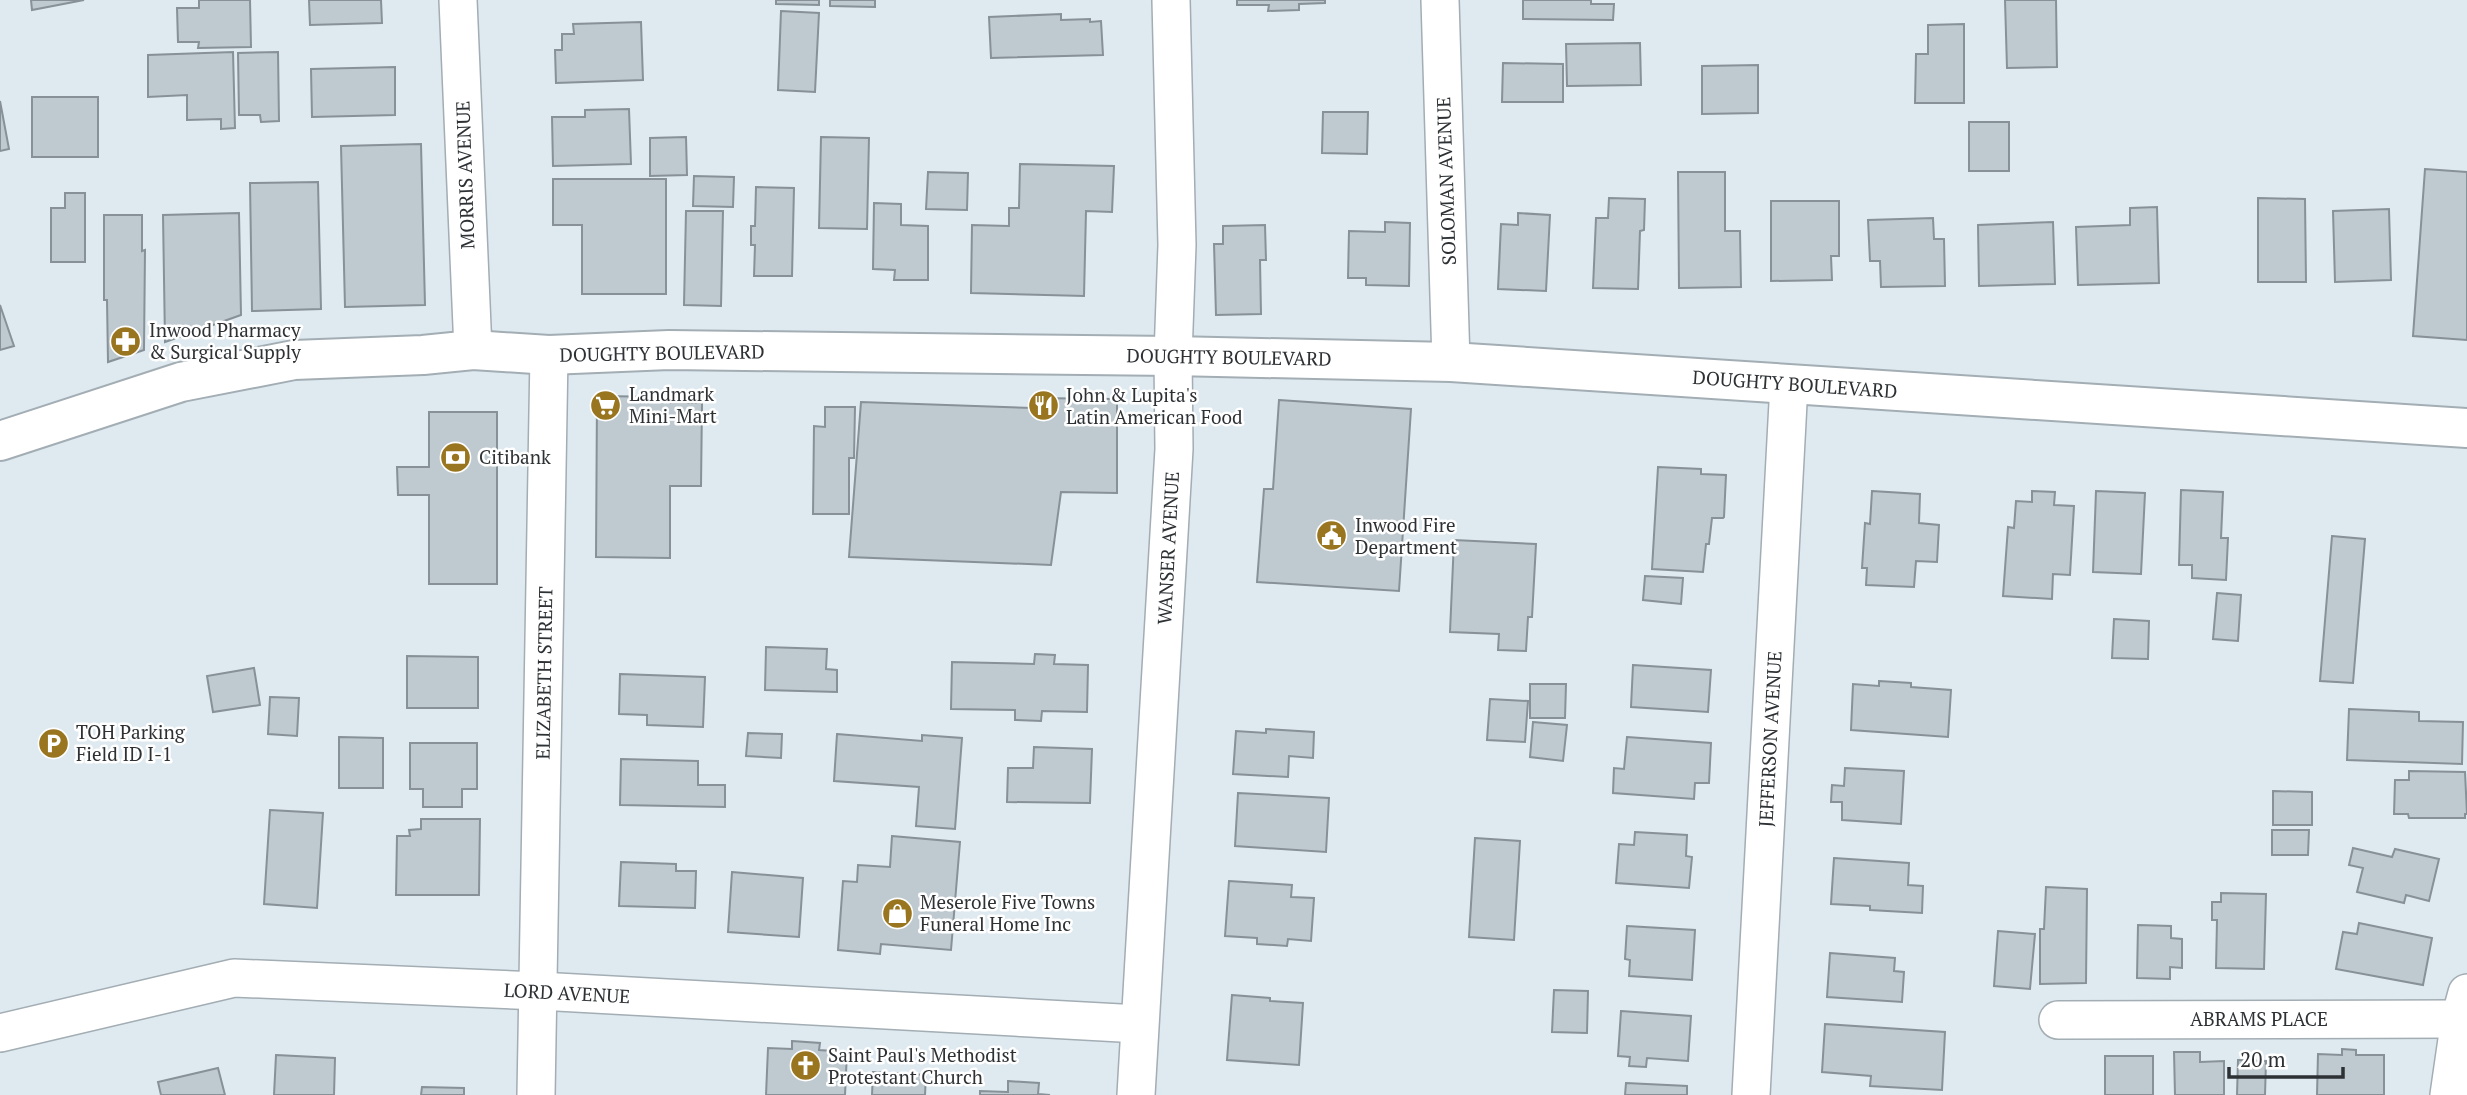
<svg xmlns="http://www.w3.org/2000/svg" width="2467" height="1095" font-family="'PT Serif',serif">
  <rect width="100%" height="100%" fill="#dee9f0"/>
  <g fill="#bec9d0" stroke="#879197" stroke-width="2">
    <polygon points="31,0 84,0 32,10"/>
    <polygon points="199,0 250,0 251,47 198,48 199,42 178,42 177,8 199,8"/>
    <polygon points="309,0 381,0 382,23 310,25"/>
    <polygon points="776,0 819,0 819,5 776,4"/>
    <polygon points="830,0 875,0 875,7 830,6"/>
    <polygon points="1237,0 1325,0 1325,3 1299,4 1299,10 1268,11 1269,5 1237,5"/>
    <polygon points="1523,0 1591,0 1591,4 1614,4 1613,20 1523,19"/>
    <polygon points="2005,0 2056,0 2057,67 2007,68"/>
    <polygon points="781,11 819,13 815,92 778,90"/>
    <polygon points="1061,14 1061,20 1090,19 1090,22 1101,21 1103,55 991,58 989,17"/>
    <polygon points="641,22 643,80 556,83 555,50 562,50 562,34 574,34 573,24"/>
    <polygon points="1964,24 1964,103 1915,103 1916,54 1928,54 1928,25"/>
    <polygon points="1640,43 1641,85 1567,86 1566,44"/>
    <polygon points="233,52 235,128 221,129 221,119 187,120 187,95 148,97 148,55"/>
    <polygon points="278,52 279,121 261,122 260,115 239,115 238,53"/>
    <polygon points="1503,63 1563,64 1563,102 1502,102"/>
    <polygon points="1758,65 1758,113 1702,114 1702,66"/>
    <polygon points="395,67 395,115 312,117 311,69"/>
    <rect x="32" y="97" width="66" height="60"/>
    <polygon points="0,101 9,149 0,151"/>
    <polygon points="629,109 631,164 553,166 552,117 585,117 585,110"/>
    <polygon points="1323,112 1368,112 1367,154 1322,153"/>
    <rect x="1969" y="122" width="40" height="49"/>
    <polygon points="686,137 687,175 650,176 650,138"/>
    <polygon points="821,137 869,138 867,229 819,228"/>
    <polygon points="421,144 425,305 345,307 341,146"/>
    <polygon points="1020,164 1114,166 1112,212 1086,211 1084,296 971,293 972,225 1009,226 1009,208 1019,208"/>
    <polygon points="2425,169 2467,172 2467,340 2413,336"/>
    <polygon points="928,172 968,173 967,210 926,209"/>
    <polygon points="1678,172 1725,172 1725,231 1740,231 1741,287 1679,288"/>
    <polygon points="694,176 734,177 733,207 693,206"/>
    <polygon points="553,179 666,179 666,294 582,294 582,225 553,225"/>
    <polygon points="318,182 321,309 252,311 250,183"/>
    <polygon points="756,187 794,188 792,276 754,276 755,245 751,245 751,226 755,226"/>
    <polygon points="65,193 85,193 85,262 51,262 51,208 65,208"/>
    <polygon points="1609,198 1645,199 1644,230 1640,231 1638,289 1593,288 1596,218 1608,218"/>
    <polygon points="2258,198 2305,199 2306,282 2258,282"/>
    <polygon points="1771,201 1839,201 1839,256 1831,256 1832,280 1771,281"/>
    <polygon points="874,203 901,204 901,225 928,226 928,280 894,280 895,270 873,269"/>
    <polygon points="2157,207 2159,283 2078,285 2076,227 2130,225 2130,208"/>
    <polygon points="2389,209 2391,280 2335,282 2333,211"/>
    <polygon points="686,211 723,211 721,306 684,305"/>
    <polygon points="239,213 241,315 165,342 163,215"/>
    <polygon points="1518,213 1550,215 1546,291 1498,289 1501,224 1518,225"/>
    <polygon points="104,215 142,215 142,251 145,250 144,350 108,362 107,300 104,300"/>
    <polygon points="1933,218 1934,239 1944,239 1945,286 1881,287 1880,261 1870,261 1868,220"/>
    <polygon points="1385,222 1410,223 1409,286 1366,285 1366,278 1348,278 1349,231 1385,232"/>
    <polygon points="2053,222 2055,284 1979,286 1978,225"/>
    <polygon points="1265,225 1266,260 1260,260 1261,314 1216,315 1214,244 1223,244 1223,226"/>
    <polygon points="0,305 14,346 0,350"/>
    <polygon points="597,396 671,397 671,403 702,403 701,486 670,486 670,558 596,557"/>
    <polygon points="1032,398 1117,399 1117,493 1061,492 1051,565 849,557 861,402 1033,408"/>
    <polygon points="1279,400 1411,409 1399,591 1257,582 1264,489 1273,489"/>
    <polygon points="825,407 855,407 854,458 849,458 849,514 813,514 814,426 825,427"/>
    <polygon points="429,412 497,412 497,584 429,584 429,495 398,495 397,467 429,467"/>
    <polygon points="1658,467 1701,469 1701,474 1726,475 1724,517 1723,518 1712,518 1709,544 1706,544 1703,572 1652,569"/>
    <polygon points="2181,490 2223,492 2221,538 2228,538 2226,580 2192,578 2192,565 2179,565"/>
    <polygon points="1872,491 1920,494 1919,523 1939,525 1937,562 1916,561 1914,587 1866,585 1867,568 1862,568 1865,523 1870,524"/>
    <polygon points="2032,491 2055,492 2054,505 2074,506 2070,575 2053,574 2052,599 2003,596 2008,527 2014,528 2016,501 2032,502"/>
    <polygon points="2096,491 2145,493 2141,574 2093,572"/>
    <polygon points="2332,536 2365,539 2353,683 2320,681"/>
    <polygon points="1454,540 1536,544 1532,617 1528,617 1526,651 1498,650 1499,634 1450,632"/>
    <polygon points="1645,576 1683,578 1681,604 1643,600"/>
    <polygon points="2217,593 2241,595 2238,641 2213,639"/>
    <polygon points="2114,619 2149,621 2148,659 2112,658"/>
    <polygon points="766,647 827,649 826,669 837,670 837,692 765,690"/>
    <polygon points="1035,654 1055,655 1054,664 1088,665 1087,712 1042,711 1041,721 1015,720 1015,710 951,709 952,662 1034,664"/>
    <polygon points="407,656 478,657 478,708 407,708"/>
    <polygon points="1633,665 1711,670 1708,712 1631,707"/>
    <polygon points="254,668 260,705 213,712 207,676"/>
    <polygon points="620,674 705,677 703,727 647,725 647,715 619,714"/>
    <polygon points="1879,681 1911,683 1911,687 1951,690 1948,737 1851,730 1853,684 1879,686"/>
    <polygon points="1530,684 1566,684 1565,718 1530,718"/>
    <polygon points="270,697 299,698 297,736 268,734"/>
    <polygon points="1490,699 1528,701 1525,742 1487,740"/>
    <polygon points="2349,709 2419,712 2419,721 2463,722 2462,764 2347,760"/>
    <polygon points="1533,722 1567,725 1563,761 1530,757"/>
    <polygon points="1266,729 1314,732 1313,758 1289,756 1288,777 1233,774 1236,731 1266,733"/>
    <polygon points="748,733 782,734 781,758 746,756"/>
    <polygon points="837,734 922,741 922,735 962,738 955,829 916,826 919,787 834,781"/>
    <polygon points="339,737 383,738 383,788 339,788"/>
    <polygon points="1627,737 1711,743 1709,783 1695,783 1694,799 1613,793 1614,768 1624,769"/>
    <polygon points="410,743 477,743 477,789 462,789 462,807 423,807 423,789 410,789"/>
    <polygon points="1034,747 1092,749 1090,803 1007,802 1008,768 1033,768"/>
    <polygon points="621,759 698,761 698,785 725,785 725,807 620,805"/>
    <polygon points="1845,768 1904,771 1901,824 1842,820 1842,802 1831,802 1832,785 1844,786"/>
    <polygon points="2409,771 2465,772 2467,814 2465,814 2465,818 2409,818 2408,814 2394,814 2395,780 2409,780"/>
    <polygon points="2273,791 2312,792 2312,825 2273,825"/>
    <polygon points="1238,793 1329,798 1326,852 1235,846"/>
    <polygon points="270,810 323,813 317,908 264,904"/>
    <polygon points="421,819 480,819 479,895 396,895 397,836 410,836 409,830 421,829"/>
    <polygon points="2272,830 2309,830 2308,855 2272,855"/>
    <polygon points="1635,832 1687,835 1686,856 1692,857 1689,888 1616,883 1619,844 1634,845"/>
    <polygon points="892,836 960,842 951,950 881,944 880,954 838,950 843,881 857,882 858,865 890,867"/>
    <polygon points="1475,838 1520,841 1514,940 1469,937"/>
    <polygon points="2353,848 2392,857 2395,849 2439,859 2429,901 2406,895 2404,903 2357,892 2363,868 2349,865"/>
    <polygon points="1834,858 1909,863 1908,885 1923,886 1922,913 1870,910 1870,906 1831,904"/>
    <polygon points="621,862 676,864 676,871 696,871 695,908 619,906"/>
    <polygon points="732,872 803,878 799,937 728,932"/>
    <polygon points="1229,881 1292,885 1291,897 1314,898 1311,941 1288,939 1287,946 1257,944 1257,938 1225,936"/>
    <polygon points="2046,887 2087,889 2086,983 2040,984 2040,929 2044,929"/>
    <polygon points="2221,893 2266,894 2264,969 2216,968 2217,920 2212,920 2212,902 2221,902"/>
    <polygon points="2359,923 2432,938 2423,985 2336,969 2343,932 2357,934"/>
    <polygon points="2138,925 2171,926 2171,938 2182,939 2182,968 2170,967 2170,979 2137,978"/>
    <polygon points="1627,926 1695,930 1692,980 1629,976 1630,960 1625,959"/>
    <polygon points="1998,931 2035,934 2030,989 1994,986"/>
    <polygon points="1830,953 1895,958 1894,971 1904,972 1902,1002 1827,997"/>
    <polygon points="1554,990 1588,991 1587,1033 1552,1032"/>
    <polygon points="1232,995 1270,998 1270,1001 1303,1003 1299,1065 1227,1060"/>
    <polygon points="1621,1011 1691,1016 1688,1061 1647,1058 1646,1067 1629,1066 1630,1057 1618,1056"/>
    <polygon points="1825,1024 1945,1032 1942,1090 1870,1086 1871,1076 1822,1072"/>
    <polygon points="792,1041 820,1043 819,1050 847,1052 845,1095 766,1095 768,1048 792,1049"/>
    <polygon points="2342,1049 2356,1050 2356,1055 2384,1055 2384,1095 2317,1095 2318,1054 2342,1055"/>
    <polygon points="2174,1052 2200,1052 2200,1062 2224,1061 2224,1095 2175,1095"/>
    <polygon points="276,1055 335,1058 334,1095 274,1095"/>
    <rect x="2105" y="1056" width="48" height="39"/>
    <polygon points="2238,1060 2266,1061 2265,1095 2237,1095"/>
    <polygon points="218,1068 225,1095 161,1095 158,1082"/>
    <polygon points="873,1072 926,1075 925,1095 872,1095"/>
    <polygon points="1008,1081 1039,1083 1038,1094 1050,1095 980,1095 980,1091 1008,1092"/>
    <polygon points="1626,1083 1687,1086 1687,1095 1625,1095"/>
    <polygon points="422,1087 464,1088 464,1095 421,1095"/>
  </g>
  <g fill="none" stroke-linecap="round" stroke-linejoin="round">
    <defs>
      <g id="minor">
        <polyline points="458,0 473,350"/>
        <polyline points="1440,0 1451,362"/>
        <polyline points="2058,1020 2460,1019"/>
        <polyline points="0,1033 234,978 539,991 1139,1024"/>
        <polyline points="536,1095 549,355"/>
        <polyline points="1136,1095 1174,449 1173,356 1177,245 1171,0"/>
        <polyline points="1751,1095 1789,384"/>
        <polyline points="2449,1095 2460,1019 2467,993"/>
      </g>
      <polyline id="major" points="0,441 181,382 294,360 423,355 473,350 549,355 669,350 1173,356 1451,362 2467,428"/>
    </defs>
    <use href="#minor" stroke="#a3adb4" stroke-width="40"/>
    <use href="#major" stroke="#a3adb4" stroke-width="42"/>
    <use href="#minor" stroke="#fff" stroke-width="37"/>
    <use href="#major" stroke="#fff" stroke-width="38"/>
  </g>
  <defs>
    <symbol id="pharmacy-disc" viewBox="-11 -11 22 22"><circle r="9.5" fill="#997520" stroke="#fff"/><path d="M-2-6h4v4h4v4h-4v4h-4v-4h-4v-4h4Z" fill="#fff"/></symbol>
    <symbol id="supermarket-disc" viewBox="-11 -11 22 22"><circle r="9.5" fill="#997520" stroke="#fff"/><path d="M-6-5.5h2.5l.6 2H6L4.5 2H-2.5L-4.4-4H-6ZM-1.5 3.2a1.3 1.3 0 1 0 .1 0ZM3 3.2a1.3 1.3 0 1 0 .1 0Z" fill="#fff"/></symbol>
    <symbol id="restaurant-disc" viewBox="-11 -11 22 22"><circle r="9.5" fill="#997520" stroke="#fff"/><path d="M-5-6h1v4h1v-4h1v4h1v-4h1v5L-1.5 .5V6h-2V.5L-5-1ZM5-6V6H3V1.5H1.5Q1.5-4 5-6Z" fill="#fff"/></symbol>
    <symbol id="bank-disc" viewBox="-11 -11 22 22"><circle r="9.5" fill="#997520" stroke="#fff"/><path d="M-6-4H6V4H-6ZM0-2.3a2.3 2.3 0 1 0 0 4.6a2.3 2.3 0 1 0 0-4.6Z" fill="#fff"/></symbol>
    <symbol id="civic-disc" viewBox="-11 -11 22 22"><circle r="9.5" fill="#997520" stroke="#fff"/><path d="M-.6-6.5H3V-4.5H.6V-3L4-1V1h2V6H-6V1h2V-1L-.6-3ZM-1.2 2.5V6h2.4V2.5Z" fill="#fff"/></symbol>
    <symbol id="parking-disc" viewBox="-11 -11 22 22"><circle r="9.5" fill="#997520" stroke="#fff"/><path d="M-3.5-5.5H1a3.5 3.5 0 0 1 0 7H-1V5.5H-3.5ZM-1-3.4V-.6H.8a1.4 1.4 0 0 0 0-2.8Z" fill="#fff"/></symbol>
    <symbol id="shop-disc" viewBox="-11 -11 22 22"><circle r="9.5" fill="#997520" stroke="#fff"/><path d="M-5-2.5h2.3a2.7 3.5 0 0 1 5.4 0H5L5.5 6h-11ZM-1.5-2.5h3a1.5 2.3 0 0 0-3 0Z" fill="#fff"/></symbol>
    <symbol id="church-disc" viewBox="-11 -11 22 22"><circle r="9.5" fill="#997520" stroke="#fff"/><path d="M-1.2-6h2.4v3.5h3.3v2.4h-3.3V6h-2.4V-.1h-3.3v-2.4h3.3Z" fill="#fff"/></symbol>
  </defs>
  <g fill-rule="evenodd">
    <use href="#pharmacy-disc" x="108" y="324" width="35" height="35"/>
    <use href="#supermarket-disc" x="588" y="388" width="35" height="35"/>
    <use href="#restaurant-disc" x="1026" y="388" width="35" height="35"/>
    <use href="#bank-disc" x="438" y="440" width="35" height="35"/>
    <use href="#civic-disc" x="1314" y="518" width="35" height="35"/>
    <use href="#parking-disc" x="36" y="726" width="35" height="35"/>
    <use href="#shop-disc" x="880" y="896" width="35" height="35"/>
    <use href="#church-disc" x="788" y="1048" width="35" height="35"/>
  </g>
  <g text-anchor="middle" stroke-width="5" stroke-linejoin="round" paint-order="stroke">
    <g font-size="19" fill="#2d3134" stroke="#fff">
      <text transform="translate(465 175) rotate(-92)" y="7">MORRIS AVENUE</text>
      <text transform="translate(1446 181) rotate(-92)" y="7">SOLOMAN AVENUE</text>
      <text transform="translate(662 353) rotate(-1)" y="7">DOUGHTY BOULEVARD</text>
      <text transform="translate(1229 357) rotate(1)" y="7">DOUGHTY BOULEVARD</text>
      <text transform="translate(1795 384) rotate(4)" y="7">DOUGHTY BOULEVARD</text>
      <text transform="translate(1168 548) rotate(-87)" y="7">WANSER AVENUE</text>
      <text transform="translate(544 673) rotate(-89)" y="7">ELIZABETH STREET</text>
      <text transform="translate(1770 739) rotate(-87)" y="7">JEFFERSON AVENUE</text>
      <text transform="translate(567 993) rotate(3)" y="7">LORD AVENUE</text>
      <text x="2259" y="1026">ABRAMS PLACE</text>
    </g>
    <g font-size="19" fill="#2d3134" stroke="#fff" text-anchor="start">
      <text x="149" y="337">Inwood Pharmacy<tspan x="149" dy="22">&amp; Surgical Supply</tspan></text>
      <text x="629" y="401">Landmark<tspan x="629" dy="22">Mini-Mart</tspan></text>
      <text x="1066" y="402">John &amp; Lupita's<tspan x="1066" dy="22">Latin American Food</tspan></text>
      <text x="479" y="464">Citibank</text>
      <text x="1355" y="532">Inwood Fire<tspan x="1355" dy="22">Department</tspan></text>
      <text x="76" y="739">TOH Parking<tspan x="76" dy="22">Field ID I-1</tspan></text>
      <text x="920" y="909">Meserole Five Towns<tspan x="920" dy="22">Funeral Home Inc</tspan></text>
      <text x="828" y="1062">Saint Paul's Methodist<tspan x="828" dy="22">Protestant Church</tspan></text>
    </g>
  </g>
  <path d="M2229 1067v10h114v-10" fill="none" stroke="#2d3134" stroke-width="3.5"/>
  <text x="2240" y="1067" font-size="21" fill="#2d3134" stroke="#ffffff" stroke-width="5" paint-order="stroke">20 m</text>
</svg>
